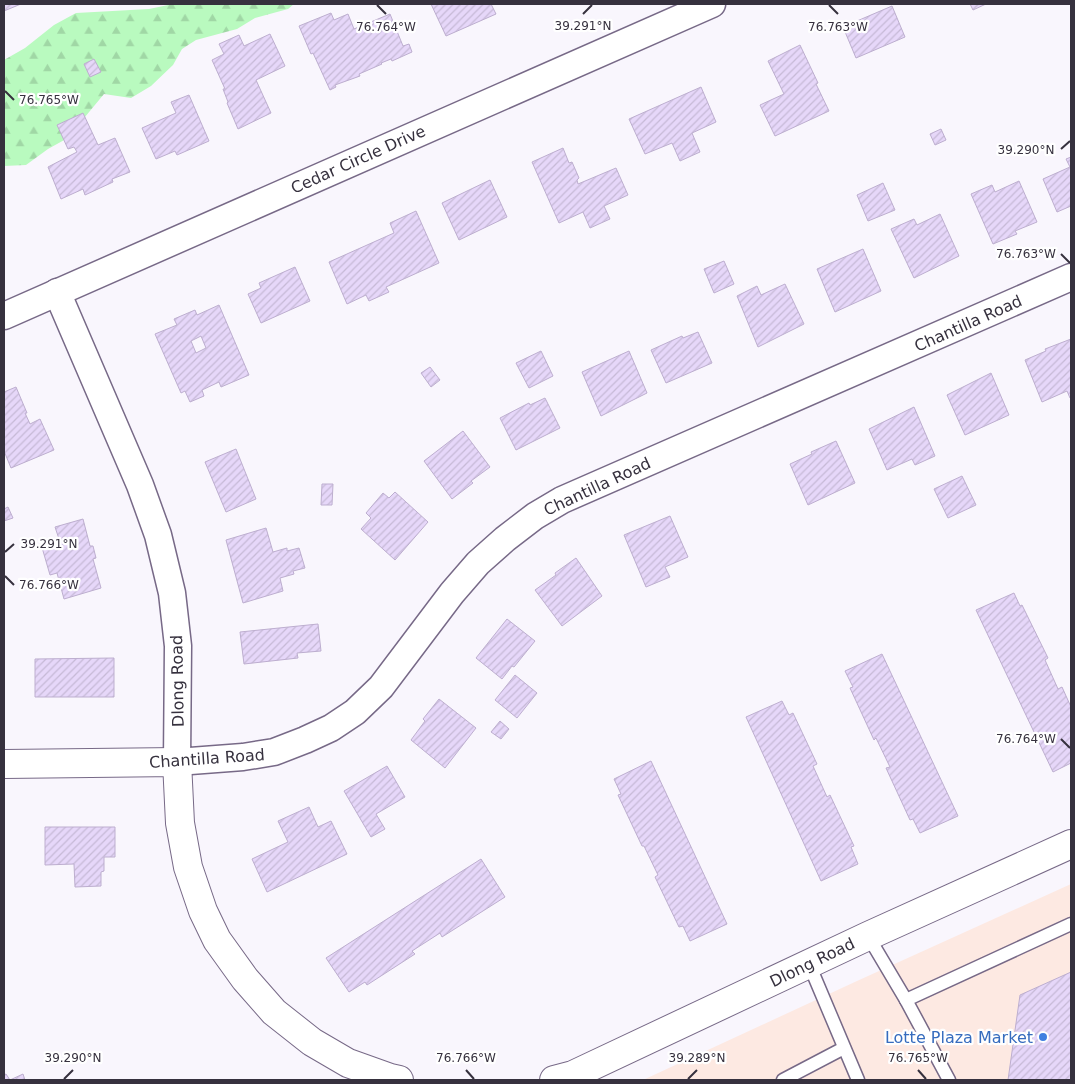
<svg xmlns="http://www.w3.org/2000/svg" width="1075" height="1084" font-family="'DejaVu Sans',sans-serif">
  <defs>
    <pattern id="forest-firs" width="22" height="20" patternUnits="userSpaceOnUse" patternTransform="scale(1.25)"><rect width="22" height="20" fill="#b9fabf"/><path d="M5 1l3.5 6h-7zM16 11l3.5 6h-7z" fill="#a0d7a5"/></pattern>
    <pattern id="building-hatch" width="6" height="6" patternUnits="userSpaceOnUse" patternTransform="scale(1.25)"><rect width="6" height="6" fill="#e6d7f9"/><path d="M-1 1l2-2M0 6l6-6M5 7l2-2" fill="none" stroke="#c6b9d6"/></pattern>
  </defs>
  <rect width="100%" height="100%" fill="#f9f6fd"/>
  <polygon fill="#fde9e2" points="1071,884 1071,1080 643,1080 857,981"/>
  <polygon fill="url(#forest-firs)" points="173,4 294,4 288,9 255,18 237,29 196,40 182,49 173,65 151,86 131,98 104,94 80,123 75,134 48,149 26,165 4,166 4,60 25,48 54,25 76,13 149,9"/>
  <g fill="url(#building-hatch)" stroke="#bdaecf" fill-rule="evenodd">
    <polygon points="4,4 21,4 4,11"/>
    <polygon points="431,4 491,4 496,14 446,36"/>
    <polygon points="970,4 986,4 973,10"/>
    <polygon points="892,6 905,37 856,58 843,27"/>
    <polygon points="331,13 334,20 348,14 354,29 390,14 403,46 409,44 412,52 392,61 391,59 381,63 382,64 359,74 360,76 335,85 336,87 330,90 313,53 311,54 299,26"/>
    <polygon points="270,34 285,66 256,80 271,113 238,129 227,103 228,102 223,89 225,89 212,60 224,54 219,44 239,35 244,46"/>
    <polygon points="800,45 818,83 816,84 829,111 775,136 760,105 784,94 768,61"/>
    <polygon points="94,59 101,72 90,77 84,64"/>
    <polygon points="701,87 716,122 692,133 700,152 680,161 672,143 645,154 629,119"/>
    <polygon points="189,95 209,141 177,155 175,151 156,159 142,128 176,113 171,102"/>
    <polygon points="83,113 98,145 115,138 130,172 112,179 113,182 85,195 83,189 61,199 48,167 77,152 74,147 68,149 57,125"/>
    <polygon points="941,129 946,140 935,145 930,134"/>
    <polygon points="563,148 569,163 572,162 579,178 577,180 578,184 616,168 628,195 604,206 610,219 590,228 583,212 559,223 532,162"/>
    <polygon points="1071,157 1071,206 1057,212 1043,179 1070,167 1066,159"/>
    <polygon points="490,180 507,217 459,240 442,203"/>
    <polygon points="1019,181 1037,222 1015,231 1017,234 993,244 971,194 992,185 995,192"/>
    <polygon points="883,183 895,210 868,221 857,195"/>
    <polygon points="416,211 439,263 386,287 389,292 369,301 366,295 347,304 329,262 394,233 390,223"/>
    <polygon points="940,214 959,256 914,278 891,229 914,219 917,225"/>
    <polygon points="863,249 881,291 835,312 817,269"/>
    <polygon points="724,261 734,284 714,293 704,269"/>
    <polygon points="295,267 310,301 261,323 248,294 261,288 259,283"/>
    <polygon points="785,284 804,324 758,347 737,296 757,286 761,295"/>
    <path d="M219 305 249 375 221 387 219 382 202 390 204 396 190 402 185 391 181 393 155 334 177 325 174 319 195 310 197 315ZM201 336 206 348 196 353 191 341Z"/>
    <polygon points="698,332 712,363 666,383 651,350 682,336 683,338"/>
    <polygon points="1071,339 1071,397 1070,398 1067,391 1042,402 1025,360 1046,351 1045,349"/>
    <polygon points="541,351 553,376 529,388 516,363"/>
    <polygon points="629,351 647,393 601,416 582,372"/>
    <polygon points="430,367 440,380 431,387 421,373"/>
    <polygon points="991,373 1009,415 965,435 947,395"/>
    <polygon points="16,387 27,413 25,413 30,424 40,419 54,450 11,468 4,451 4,392"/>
    <polygon points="545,398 560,428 516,450 500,418 529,403 530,405"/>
    <polygon points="914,407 935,456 915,465 912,459 887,470 869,429"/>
    <polygon points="463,431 490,467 471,481 473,483 452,499 424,461"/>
    <polygon points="836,441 855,483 808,505 790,464 812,454 811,452"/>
    <polygon points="236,449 256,499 226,512 205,462"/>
    <polygon points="962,476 976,505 948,518 934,489"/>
    <polygon points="322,484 333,484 332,505 321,505"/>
    <polygon points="395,492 428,522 395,560 361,529 371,518 366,513 383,493 389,498"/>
    <polygon points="8,507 13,518 4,521 4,509"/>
    <polygon points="670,516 688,557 665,567 670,577 646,587 624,535"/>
    <polygon points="83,519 90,546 93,546 96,558 93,559 101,588 64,599 57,573 50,575 41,544 59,539 55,527"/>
    <polygon points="266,528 273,552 287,548 287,551 299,548 305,568 293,571 294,574 280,578 283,591 243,603 226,540"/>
    <polygon points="576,558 602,596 562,626 535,590 556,575 555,573"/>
    <polygon points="1014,593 1020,606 1022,605 1048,658 1045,660 1058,689 1062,687 1071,707 1071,763 1053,772 976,610"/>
    <polygon points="507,619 535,641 514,667 512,666 502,679 476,658"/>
    <polygon points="318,624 321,651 297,653 298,658 244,664 240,632"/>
    <polygon points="882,654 958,816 920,833 913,819 910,820 886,768 890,767 876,738 874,740 850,688 853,687 845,671"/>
    <polygon points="114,658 114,697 35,697 35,659"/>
    <polygon points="515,675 537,693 517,718 495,700"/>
    <polygon points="439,699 476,728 445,768 411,740 425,721 423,719"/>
    <polygon points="782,701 789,715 793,713 817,764 813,766 827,797 830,795 854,846 851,847 858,864 821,881 746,717"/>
    <polygon points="500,721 509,729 501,739 491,732"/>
    <polygon points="651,761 727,924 690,941 683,926 679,927 655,877 658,875 644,846 642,846 618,795 621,794 614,779"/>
    <polygon points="387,766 405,797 376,814 385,829 371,837 344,791"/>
    <polygon points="309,807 318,827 331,821 347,854 267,892 252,859 288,842 278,821"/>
    <polygon points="45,827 115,827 115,857 104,857 104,871 101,872 101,886 75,887 74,864 45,865"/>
    <polygon points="481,859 505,897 442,937 440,933 412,951 415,954 367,985 365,982 349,992 326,958"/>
    <polygon points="1071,972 1071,1080 1008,1080 1020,995"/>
    <polygon points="6,1074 10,1080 23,1074 25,1080 4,1080 4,1075"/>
  </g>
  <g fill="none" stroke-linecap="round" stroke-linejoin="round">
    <defs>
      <g id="lane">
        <polyline points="868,936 906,1000 949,1080"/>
        <polyline points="809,964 858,1080"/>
        <polyline points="906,1000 1071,924"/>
        <polyline points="783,1080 844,1048"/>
      </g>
      <g id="street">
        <polyline points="57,292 140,485 158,535 172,593 178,646 177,762 243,757 274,752 305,740 331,728 355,712 381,687 452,593 478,563 505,539 535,516 562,500 1071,277"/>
        <polyline points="4,316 712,4"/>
      </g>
      <g id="secondary">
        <polyline points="4,764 177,762 180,823 188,867 203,911 217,940 245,979 274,1012 312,1042 348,1063 390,1078 399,1080"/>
        <polyline points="554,1080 573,1075 868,936 1071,844"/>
      </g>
    </defs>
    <use href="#lane" stroke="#776987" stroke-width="15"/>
    <use href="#street" stroke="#776987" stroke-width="29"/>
    <use href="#secondary" stroke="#776987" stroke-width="30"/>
    <use href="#lane" stroke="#fff" stroke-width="12"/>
    <use href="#street" stroke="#fff" stroke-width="26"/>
    <use href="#secondary" stroke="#fff" stroke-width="28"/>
  </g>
  <path fill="none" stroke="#36313e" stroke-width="2" d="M377 5 386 14M829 5 838 14M583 14 592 5M5 91 14 100M1061 149 1070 141M1061 254 1070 263M5 552 14 544M5 576 14 585M1061 739 1070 748M466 1070 474 1079M918 1070 926 1079M64 1079 73 1070M688 1079 697 1070"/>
  <circle fill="#3f7fe0" stroke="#fff" stroke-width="2" cx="1043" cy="1037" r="5"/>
  <g text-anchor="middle" stroke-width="4.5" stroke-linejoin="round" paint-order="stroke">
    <g font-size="16" fill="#36313e" stroke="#fff">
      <text transform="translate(358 159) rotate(-24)" y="6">Cedar Circle Drive</text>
      <text transform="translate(968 323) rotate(-24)" y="6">Chantilla Road</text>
      <text transform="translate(597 486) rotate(-25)" y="6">Chantilla Road</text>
      <text transform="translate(177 681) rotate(-91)" y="6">Dlong Road</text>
      <text transform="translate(207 758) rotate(-4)" y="6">Chantilla Road</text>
      <text transform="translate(812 962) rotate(-26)" y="6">Dlong Road</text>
    </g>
    <g font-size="16" fill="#366cbe" stroke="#fff" text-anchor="end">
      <text x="1033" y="1043">Lotte Plaza Market</text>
    </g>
  </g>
  <g font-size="12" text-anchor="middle" fill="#36313e" stroke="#fff" stroke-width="4.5" stroke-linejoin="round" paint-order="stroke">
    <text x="583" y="30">39.291°N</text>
    <text x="386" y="31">76.764°W</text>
    <text x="838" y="31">76.763°W</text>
    <text x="49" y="104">76.765°W</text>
    <text x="1026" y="154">39.290°N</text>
    <text x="1026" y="258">76.763°W</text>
    <text x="49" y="548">39.291°N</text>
    <text x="49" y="589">76.766°W</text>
    <text x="1026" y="743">76.764°W</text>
    <text x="466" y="1062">76.766°W</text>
    <text x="918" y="1062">76.765°W</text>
    <text x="73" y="1062">39.290°N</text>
    <text x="697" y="1062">39.289°N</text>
  </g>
  <rect width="1075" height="1084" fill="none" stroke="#36313e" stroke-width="10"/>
</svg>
